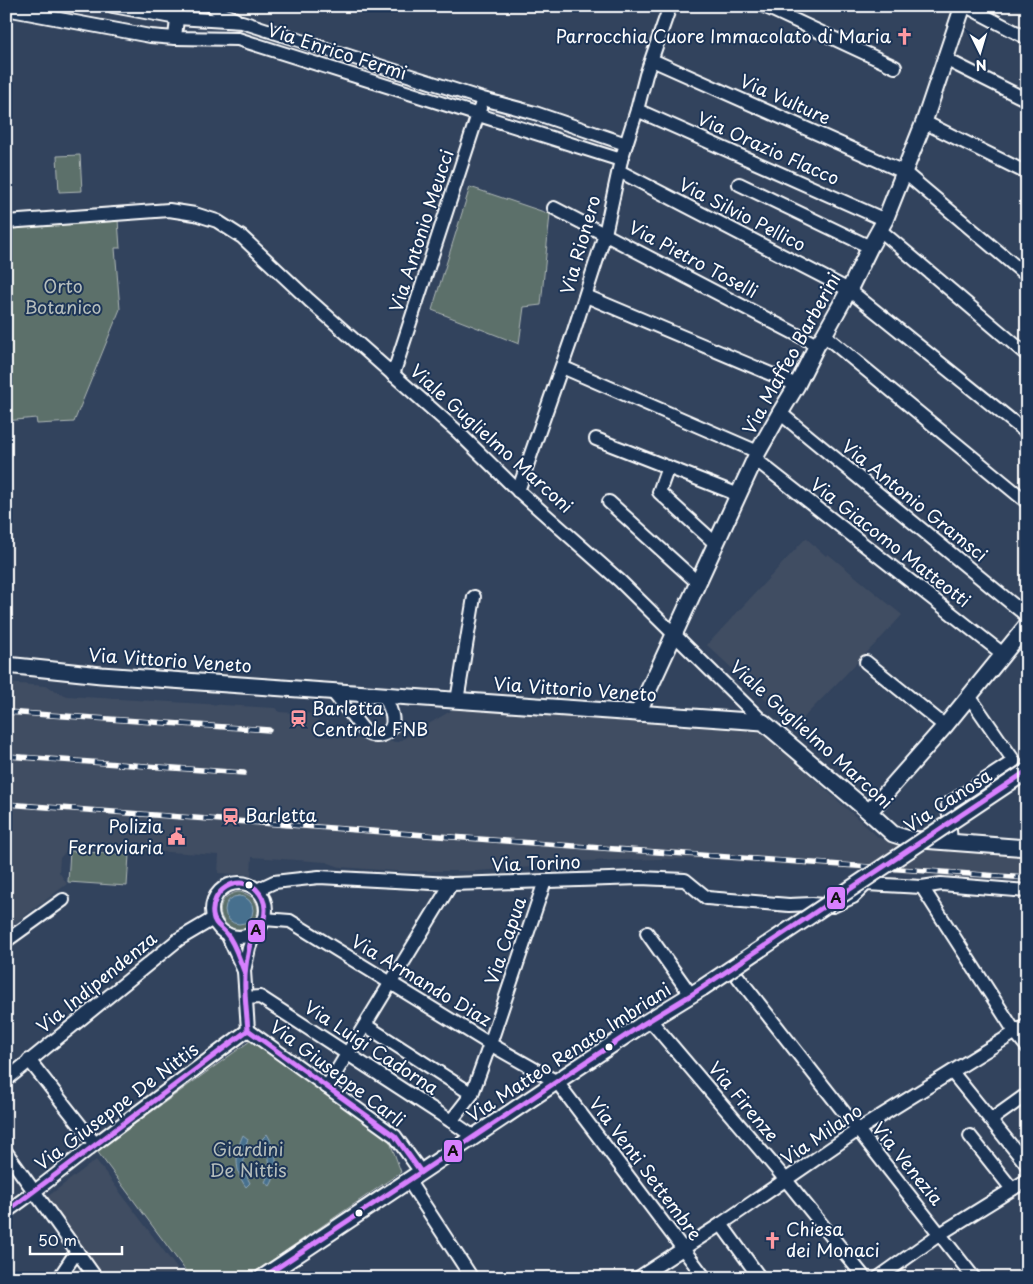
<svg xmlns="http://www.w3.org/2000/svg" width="1033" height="1284" font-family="'Playpen Sans',sans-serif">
  <rect width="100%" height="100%" fill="#32435d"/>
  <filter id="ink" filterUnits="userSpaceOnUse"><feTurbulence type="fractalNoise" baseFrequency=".02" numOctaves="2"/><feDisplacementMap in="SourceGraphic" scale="10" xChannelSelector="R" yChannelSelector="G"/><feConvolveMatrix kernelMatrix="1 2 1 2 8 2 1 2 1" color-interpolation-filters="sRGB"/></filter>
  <g filter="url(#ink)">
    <g fill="#404d62">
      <polygon points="806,538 826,556 828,554 902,615 883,636 807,714 796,728 707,645"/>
      <polygon points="6,683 45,686 67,696 275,708 279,712 318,714 317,736 398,742 454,709 745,725 760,730 879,838 906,847 1027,855 1027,882 701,859 661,859 549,862 546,866 477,871 396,871 340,867 326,862 252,857 251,875 218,873 219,855 134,850 133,853 69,848 60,858 59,872 67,884 6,930"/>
      <polygon points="96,1160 184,1278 104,1278 47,1197"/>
    </g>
    <g fill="#5c6f6b" stroke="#aeb7b5" fill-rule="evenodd">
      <polygon points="80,155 82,191 59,192 57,156"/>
      <polygon points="470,187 550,214 541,305 524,307 519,344 432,310"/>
      <polygon points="118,220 120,248 115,248 120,309 74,422 37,424 36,418 6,421 6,228"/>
      <polygon points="70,851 129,855 127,886 68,882"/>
      <path d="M238 892C250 893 261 902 257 915 255 920 252 924 247 927 223 939 206 898 238 892ZM238 896C245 897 249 900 252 906L249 920 242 923H238L226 911C226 903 230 898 238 896Z"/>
      <polygon points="250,1041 389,1139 401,1172 246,1278 191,1278 97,1151"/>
    </g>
    <g fill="#466f8e" stroke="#90a9bb">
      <circle cx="239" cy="910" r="14"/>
      <path d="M267 1134C277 1150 280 1169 270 1186L265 1182C272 1169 270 1151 262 1139Z"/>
      <path d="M243 1135 248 1139C242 1153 242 1170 250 1183L246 1187C234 1171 235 1152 243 1135Z"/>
    </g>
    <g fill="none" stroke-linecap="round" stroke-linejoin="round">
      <defs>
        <g id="minor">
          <polyline points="113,6 177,18 242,22 483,99 535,113 626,144"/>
          <polyline points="212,6 223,14 235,19"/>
          <polyline points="764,6 895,67"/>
          <polyline points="966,6 1027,38"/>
          <polyline points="6,9 150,36 175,38 238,39 621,160"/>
          <polyline points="175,38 177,18 180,6"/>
          <polyline points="945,59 1027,100"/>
          <polyline points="652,60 904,172 1027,276"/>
          <polyline points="637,110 885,220"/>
          <polyline points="924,122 1027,173"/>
          <polyline points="619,171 849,290 1027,433"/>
          <polyline points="739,184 870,247"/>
          <polyline points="554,208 817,345"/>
          <polyline points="6,222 169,210 195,214 217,221 242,237 309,300 458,432 512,485 620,581 763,722"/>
          <polyline points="880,230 1027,355"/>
          <polyline points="586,296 797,385"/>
          <polyline points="824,335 1027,502"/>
          <polyline points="562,367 758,452"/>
          <polyline points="393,375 480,108"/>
          <polyline points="780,413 1027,616"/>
          <polyline points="596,439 739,495"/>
          <polyline points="755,459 1003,654"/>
          <polyline points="668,467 659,492 716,544"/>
          <polyline points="518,491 571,340 605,234 621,160 637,110 646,75 670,6"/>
          <polyline points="609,502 698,583"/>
          <polyline points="866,662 945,726"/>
          <path d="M332 691C339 700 347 709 354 718 358 723 362 729 367 733 371 736 377 737 382 735 401 729 390 707 384 695"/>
          <polyline points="457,701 474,597"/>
          <polyline points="951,843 948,804 1014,761 969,696"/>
          <circle cx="239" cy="910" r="27"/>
          <polyline points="860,885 866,884 922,887 941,884 1027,891"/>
          <polyline points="922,887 1015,1032 1027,1047"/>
          <polyline points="257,890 274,882 319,877 451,884 640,878 685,880 707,898 789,905 812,904 833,906 853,897 866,884"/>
          <polyline points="264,919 290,921 490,1044 557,1082 705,1278"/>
          <polyline points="647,933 691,995"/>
          <polyline points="227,934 244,971"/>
          <polyline points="6,941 63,900"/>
          <polyline points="738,977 974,1278"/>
          <polyline points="246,998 260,997 451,1121 474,1137"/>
          <polyline points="650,1020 786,1180 865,1278"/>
          <polyline points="365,1025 472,1094"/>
          <polyline points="248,1030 395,1136 421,1172"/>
          <polyline points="248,1030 244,971 249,948 255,932"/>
          <polyline points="29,1060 95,1144"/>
          <polyline points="952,1072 1027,1165"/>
          <polyline points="6,1080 179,939 213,919"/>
          <polyline points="327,1087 451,884"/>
          <polyline points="991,1120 1023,1097"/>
          <polyline points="451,1121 472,1094 490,1044 545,881"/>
          <polyline points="970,1136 1012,1189"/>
          <polyline points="6,1152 96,1278"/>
          <polyline points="408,1180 472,1278"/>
          <polyline points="6,1212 35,1191 95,1144 248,1030"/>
          <polyline points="721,1224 760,1278"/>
          <polyline points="59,1278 77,1251"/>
          <polyline points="638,1278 721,1224 858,1130 1027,1025"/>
          <polyline points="878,1278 940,1234 1027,1180"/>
        </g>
        <g id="tertiary">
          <polyline points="6,665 101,675 763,722 869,812 893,834 909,839 1027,848"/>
          <polyline points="638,713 758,452 780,413 797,385 817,345 824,335 849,290 870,247 885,220 924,122 963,6"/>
          <polyline points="869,812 945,726 1027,625"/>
          <polyline points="262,1278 640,1026 702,988"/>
        </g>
      </defs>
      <use href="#minor" stroke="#fff" stroke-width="16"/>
      <use href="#tertiary" stroke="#fff" stroke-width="19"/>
      <use href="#minor" stroke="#1d3557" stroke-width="12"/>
      <use href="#tertiary" stroke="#1d3557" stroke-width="15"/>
      <defs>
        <g id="rail">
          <polyline points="6,712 269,730"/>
          <polyline points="6,756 244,773"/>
          <polyline points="6,804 615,849 1027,878"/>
        </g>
      </defs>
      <use href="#rail" stroke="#fff" stroke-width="5.5"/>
      <use href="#rail" stroke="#1d3557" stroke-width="4" stroke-dasharray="11" stroke-linecap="butt"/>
      <defs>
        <polyline id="tertiary-bridge" points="702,988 1027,771"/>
      </defs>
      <use href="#tertiary-bridge" stroke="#fff" stroke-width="19" stroke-linecap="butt"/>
      <use href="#tertiary-bridge" stroke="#1d3557" stroke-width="15"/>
      <defs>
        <g id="bus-1">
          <path d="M244 971C239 959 235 943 226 933 221 927 214 924 213 915 210 891 237 873 256 889 261 894 265 902 265 909 265 915 264 922 260 927 256 932 258 927 255 933 251 939 249 947 248 954 242 979 246 1005 248 1030"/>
          <polyline points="248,1030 395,1136 421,1172"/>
          <polyline points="6,1212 248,1030"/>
          <polyline points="262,1278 640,1026 691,995 1027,771"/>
        </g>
      </defs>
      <use href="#bus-1" stroke="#1d3557" stroke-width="9"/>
      <use href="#bus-1" stroke="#d880ff" stroke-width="5"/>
    </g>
  </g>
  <defs>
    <symbol id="church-bare" viewBox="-9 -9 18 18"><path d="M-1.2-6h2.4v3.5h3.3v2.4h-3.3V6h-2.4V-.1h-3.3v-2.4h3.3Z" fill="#ff9aa2" stroke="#1d3557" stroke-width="2.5" paint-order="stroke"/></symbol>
    <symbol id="station-bare" viewBox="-9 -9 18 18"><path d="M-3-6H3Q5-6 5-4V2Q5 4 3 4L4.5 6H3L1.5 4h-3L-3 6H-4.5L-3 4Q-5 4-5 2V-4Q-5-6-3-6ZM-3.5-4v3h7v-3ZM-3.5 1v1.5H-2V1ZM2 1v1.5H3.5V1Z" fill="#ff9aa2" stroke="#1d3557" stroke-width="2.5" paint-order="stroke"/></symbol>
    <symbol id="civic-bare" viewBox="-9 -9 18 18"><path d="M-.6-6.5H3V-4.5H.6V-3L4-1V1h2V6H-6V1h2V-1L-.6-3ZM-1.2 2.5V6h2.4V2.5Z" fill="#ff9aa2" stroke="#1d3557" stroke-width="2.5" paint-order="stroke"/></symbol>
  </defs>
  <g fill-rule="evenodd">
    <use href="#church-bare" x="892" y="24" width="25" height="25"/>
    <use href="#station-bare" x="286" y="706" width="25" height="25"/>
    <use href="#station-bare" x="218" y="804" width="25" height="25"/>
    <use href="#civic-bare" x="164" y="824" width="25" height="25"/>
    <use href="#church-bare" x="760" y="1228" width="25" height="25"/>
  </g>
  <g fill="#fff" stroke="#1d3557" stroke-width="2">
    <circle cx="249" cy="885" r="4.5"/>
    <circle cx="609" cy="1047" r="4.5"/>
    <circle cx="359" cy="1213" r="4.5"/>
  </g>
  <g text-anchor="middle" stroke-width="4" stroke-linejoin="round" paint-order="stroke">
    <g font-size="18" fill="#fff" stroke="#1d3557" text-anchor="start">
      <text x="891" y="43" text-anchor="end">Parrocchia Cuore Immacolato di Maria</text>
      <text x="312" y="715">Barletta<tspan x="312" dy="21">Centrale FNB</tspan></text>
      <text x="245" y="822">Barletta</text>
      <text x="163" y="833" text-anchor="end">Polizia<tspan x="163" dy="21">Ferroviaria</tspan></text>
      <text x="786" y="1236">Chiesa<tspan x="786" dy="21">dei Monaci</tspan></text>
    </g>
    <g font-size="18" fill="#fff" stroke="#1d3557">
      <text transform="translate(337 52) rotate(18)" y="6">Via Enrico Fermi</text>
      <text transform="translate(785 100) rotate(24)" y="6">Via Vulture</text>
      <text transform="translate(768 149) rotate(24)" y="6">Via Orazio Flacco</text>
      <text transform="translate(742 215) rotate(27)" y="6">Via Silvio Pellico</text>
      <text transform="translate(422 231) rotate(-72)" y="6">Via Antonio Meucci</text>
      <text transform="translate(581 245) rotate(-74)" y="6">Via Rionero</text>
      <text transform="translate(693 260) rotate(28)" y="6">Via Pietro Toselli</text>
      <text transform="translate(792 354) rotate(-61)" y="6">Via Maffeo Barberini</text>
      <text transform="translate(491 439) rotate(42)" y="6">Viale Guglielmo Marconi</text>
      <text transform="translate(914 501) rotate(39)" y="6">Via Antonio Gramsci</text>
      <text transform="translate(890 543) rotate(38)" y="6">Via Giacomo Matteotti</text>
      <text transform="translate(170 661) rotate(4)" y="6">Via Vittorio Veneto</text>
      <text transform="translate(575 690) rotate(4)" y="6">Via Vittorio Veneto</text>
      <text transform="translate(811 735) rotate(42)" y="6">Viale Guglielmo Marconi</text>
      <text transform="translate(948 801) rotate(-33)" y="6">Via Canosa</text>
      <text transform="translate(536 864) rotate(-2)" y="6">Via Torino</text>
      <text transform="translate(506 941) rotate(-71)" y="6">Via Capua</text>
      <text transform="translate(421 981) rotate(31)" y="6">Via Armando Diaz</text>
      <text transform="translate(97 983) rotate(-39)" y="6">Via Indipendenza</text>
      <text transform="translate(371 1048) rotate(33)" y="6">Via Luigi Cadorna</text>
      <text transform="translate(569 1053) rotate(-33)" y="6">Via Matteo Renato Imbriani</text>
      <text transform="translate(337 1074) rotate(37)" y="6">Via Giuseppe Carli</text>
      <text transform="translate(743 1102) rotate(50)" y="6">Via Firenze</text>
      <text transform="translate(117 1107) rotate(-37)" y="6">Via Giuseppe De Nittis</text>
      <text transform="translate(822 1135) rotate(-34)" y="6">Via Milano</text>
      <text transform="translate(907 1164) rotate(51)" y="6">Via Venezia</text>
      <text transform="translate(645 1169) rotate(53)" y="6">Via Venti Settembre</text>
    </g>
    <g font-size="18" fill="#b6bebc" stroke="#1d3557">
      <text x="63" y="293">Orto<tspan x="63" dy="21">Botanico</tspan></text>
      <text x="248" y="1156">Giardini<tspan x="248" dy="21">De Nittis</tspan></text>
    </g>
  </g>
  <g stroke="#1d3557" stroke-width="2">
    <rect x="826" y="886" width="20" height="24" rx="5" fill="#d880ff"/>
    <rect x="247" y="919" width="19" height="24" rx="5" fill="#d880ff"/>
    <rect x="443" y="1139" width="20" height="24" rx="5" fill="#d880ff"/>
  </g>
  <g font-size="14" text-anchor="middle" font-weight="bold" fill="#111">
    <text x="836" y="903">A</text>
    <text x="256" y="935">A</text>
    <text x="453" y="1156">A</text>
  </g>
  <rect width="1033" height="1284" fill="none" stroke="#1d3557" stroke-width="25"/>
  <rect x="12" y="12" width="1008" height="1259" fill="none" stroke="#fff" stroke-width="2" filter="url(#ink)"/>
  <g transform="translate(980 52) rotate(175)" stroke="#1d3557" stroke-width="4" paint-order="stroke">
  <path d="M0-4L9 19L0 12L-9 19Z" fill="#ffffff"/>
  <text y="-8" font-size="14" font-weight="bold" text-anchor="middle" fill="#ffffff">N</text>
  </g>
  <path d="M30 1246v8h92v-8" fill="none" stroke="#ffffff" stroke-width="2.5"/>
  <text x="38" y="1246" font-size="15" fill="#ffffff" stroke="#1d3557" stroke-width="4" paint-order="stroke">50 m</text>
</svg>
